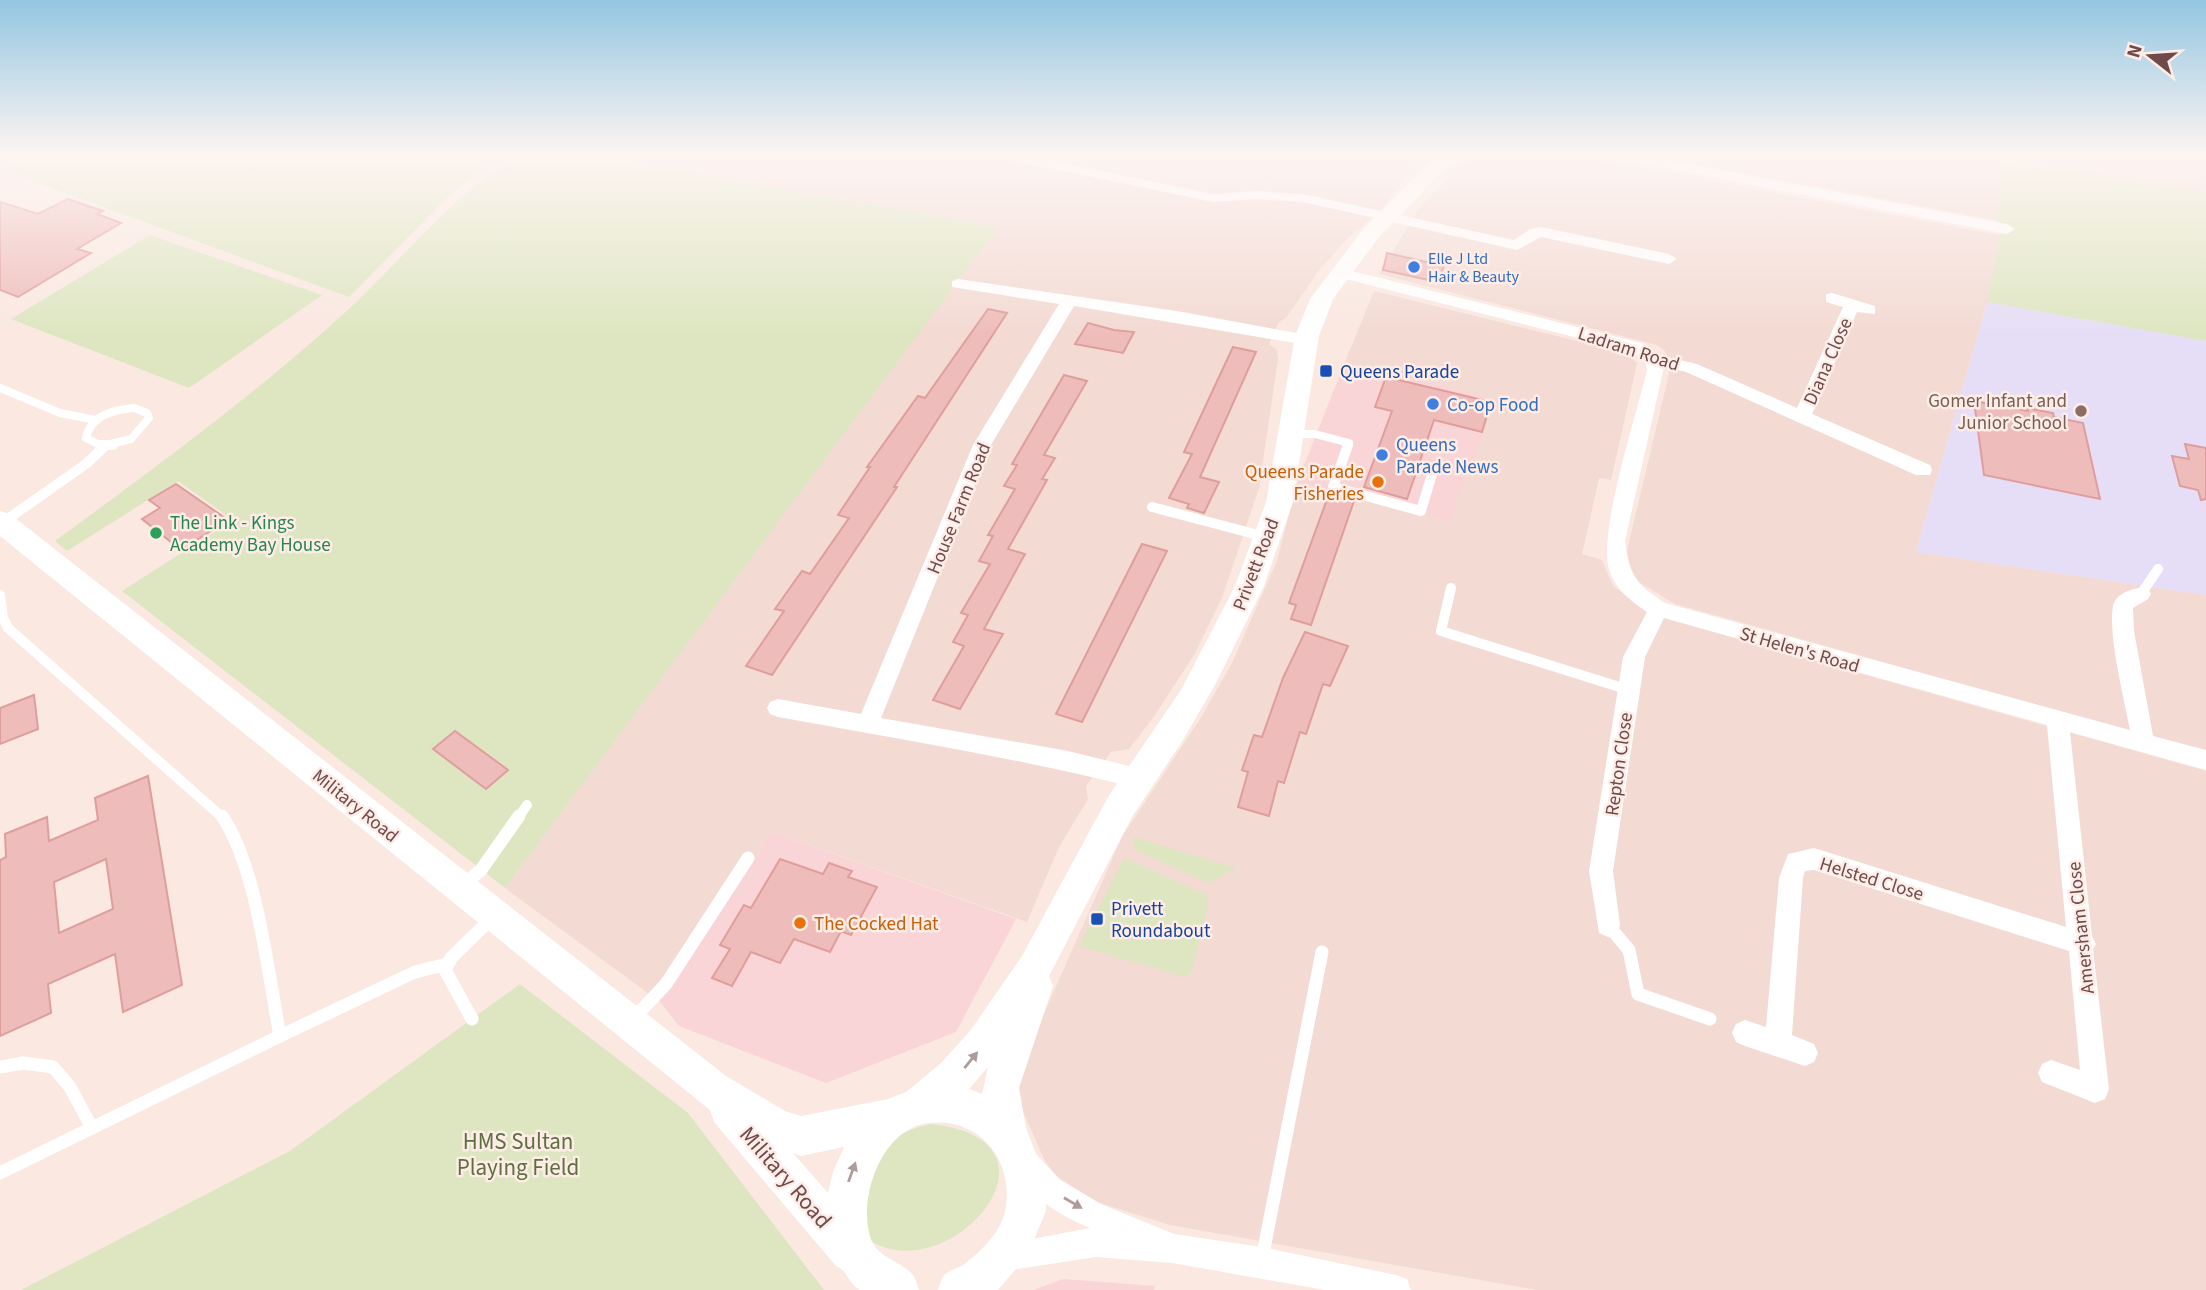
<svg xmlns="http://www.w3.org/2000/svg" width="2206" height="1290" font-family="'Source Sans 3',sans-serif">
  <rect width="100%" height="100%" fill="#fae8e1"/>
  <g fill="#f3dad3">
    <polygon points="594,155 1421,155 1382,209 1350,236 1320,269 1286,318 1279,322 1269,344 1277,350 1278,359 1259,488 1222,598 1194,655 1153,718 1129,749 1111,752 1086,786 1088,799 1059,847 1027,922 772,832 660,1002 505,888 997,227"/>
    <polygon points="1471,155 1574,155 1999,235 1987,302 1916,552 2206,595 2206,752 1675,604 1639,582 1630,567 1627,551 1670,370 1665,351 1657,345 1379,274 1420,207"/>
    <polygon points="1646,155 2206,155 2206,192 2002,158 1996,220"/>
    <polygon points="1374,291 1626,353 1637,363 1611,480 1599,478 1582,554 1602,560 1613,586 1643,608 1692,626 2206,771 2206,1290 1537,1290 1170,1225 1094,1201 1057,1176 1045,1161 1020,1105 1017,1075 1122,837 1202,716 1232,663 1277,561 1297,483 1350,497 1482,432 1495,399 1345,362"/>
  </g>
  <g fill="#fad5d7">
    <polygon points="1345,362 1496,399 1449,520 1297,483"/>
    <polygon points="772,832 1016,919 956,1032 826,1083 679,1026 660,1002"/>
    <polygon points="1063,1279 1155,1286 1154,1290 1034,1290"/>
  </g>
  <polygon fill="#e5def6" points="1987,302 2206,341 2206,595 1916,552"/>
  <g fill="#dde6c1">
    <polygon points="20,155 501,155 451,194 349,297 0,169"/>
    <path d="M517 155H594L998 227 505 888 122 591 233 520 178 481 67 551 55 541C152 470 249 399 338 319 399 264 448 199 517 155Z"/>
    <polygon points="2002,158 2206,192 2206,341 1987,302 1999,235 2010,230 1996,220"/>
    <polygon points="150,235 322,295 189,388 11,319"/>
    <polygon points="1133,837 1236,868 1209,883 1135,850"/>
    <polygon points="1124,858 1207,895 1209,900 1192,971 1186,977 1079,946"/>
    <polygon points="520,984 688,1113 824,1290 21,1290 290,1151"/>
    <path d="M931 1124C1079 1140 951 1290 871 1241 866 1234 866 1224 865 1215 864 1207 862 1197 862 1189 863 1183 869 1176 872 1170 889 1140 897 1132 931 1124Z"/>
  </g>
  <g fill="#eebdbb" stroke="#df9e9c" stroke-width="2" fill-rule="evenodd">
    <polygon points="68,199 103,211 97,214 121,223 77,249 91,253 18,297 0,290 0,202 38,214"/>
    <polygon points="1387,253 1444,266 1438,282 1383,270"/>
    <polygon points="988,309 1007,313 894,487 897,487 772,675 746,666 784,611 775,609 802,571 810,574 849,518 838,515 870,467 867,467 918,396 925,398"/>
    <polygon points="1088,323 1114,330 1134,332 1123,353 1075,344"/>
    <polygon points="1233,347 1256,352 1200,477 1219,482 1204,513 1187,508 1189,504 1169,498 1192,454 1184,452"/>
    <polygon points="1064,375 1087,381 1044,455 1055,458 1042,479 1047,480 1008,549 1025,554 984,629 1003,634 960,709 933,700 964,646 953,642 968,615 961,613 990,564 979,561 993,536 988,535 1015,489 1004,486 1017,465 1012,464"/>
    <polygon points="1386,377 1491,402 1482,432 1434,420 1407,499 1364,487 1392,411 1375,407"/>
    <polygon points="1974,401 2028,411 2027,408 2053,413 2054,417 2083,423 2100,499 1984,475"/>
    <polygon points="2185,444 2206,448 2206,499 2201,500 2198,490 2180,486 2172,456 2189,459"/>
    <polygon points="176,484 228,520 181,550 142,519 160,508 149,500"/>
    <polygon points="1329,494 1354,501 1311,625 1291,619 1296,605 1289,603"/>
    <polygon points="1142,544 1167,551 1082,722 1056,714"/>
    <polygon points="1305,632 1348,646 1330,686 1323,684 1306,734 1300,732 1284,783 1278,781 1269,816 1238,807 1248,772 1242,770 1254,735 1262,737 1283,678"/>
    <polygon points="34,695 38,729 0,744 0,708"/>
    <polygon points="455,731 508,770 486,789 433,749"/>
    <path d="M148 776 182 985 123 1012 115 954 48 984 51 1013 0 1036V860L6 857 5 834 47 817 49 841 98 820 95 798ZM106 859 113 909 59 933 54 882Z"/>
    <polygon points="780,859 823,874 829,863 852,871 848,877 877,887 851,935 841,931 830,952 794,939 780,963 751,952 732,986 712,978 730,949 720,945 744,905 751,908"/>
  </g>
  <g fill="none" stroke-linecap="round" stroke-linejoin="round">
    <g stroke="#fff" stroke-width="8">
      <polyline points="0,388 60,413 96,420"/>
      <path d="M134 408 147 413 149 418 131 439 102 446 86 438C91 415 113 410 134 408Z"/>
      <polyline points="1292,434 1315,434 1349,443 1348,447"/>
    </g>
    <g stroke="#fff" stroke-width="10">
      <polyline points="100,445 113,445"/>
      <polyline points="1348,445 1333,487 1421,511 1432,474"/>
      <polyline points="1152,507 1266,537"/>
      <polyline points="2,523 86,464 105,446"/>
      <polyline points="1451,588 1441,631 1629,690"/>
      <polyline points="2141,594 2158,569"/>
      <polyline points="0,595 3,618 8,628 223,818"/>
      <polyline points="518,818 527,805"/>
    </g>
    <g stroke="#fff" stroke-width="13">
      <polyline points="462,886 481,870 519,816"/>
      <polyline points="1608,925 1629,950 1638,994 1710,1019"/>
      <polyline points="472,1019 445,970 451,958 492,918"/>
      <polyline points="633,1019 666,984 748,858"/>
      <polyline points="280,1036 415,972 447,964"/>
      <polyline points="0,1067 23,1063 53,1067 70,1087 92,1128"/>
      <path d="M0 1173 280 1036C268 974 257 867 222 816"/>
      <polyline points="1262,1259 1322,952"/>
    </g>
    <g fill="#fff" fill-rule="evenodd">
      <polygon points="998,155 1025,155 1213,194 1256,191 1303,194 1514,240 1530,229 1541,227 1669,254 1677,259 1669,264 1541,237 1517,250 1303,202 1256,199 1213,202 1005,159"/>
      <polygon points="1611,155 1640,155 2007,224 2015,229 2007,234 1618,159"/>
      <path d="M1340 268 1645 344 1659 355 1697 364 1797 408 1843 307 1826 302V294L1832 293 1875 306V314L1857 312 1812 414 1930 465 1932 470 1930 475H1916L1686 372 1664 367 1625 541C1630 577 1635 583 1665 603L2130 730C2124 697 2108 637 2113 606 2115 593 2138 585 2148 589L2151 594 2148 599 2133 608 2134 631 2153 736 2206 750V770L2070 732 2092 936 2096 944 2093 949 2109 1089 2105 1099 2095 1103 2042 1082 2038 1073 2042 1064 2051 1060 2080 1070 2069 951 1814 870 1805 871 1803 878 1792 1035 1814 1044 1818 1053 1814 1062 1805 1066 1745 1046 1736 1042 1732 1033 1736 1024 1745 1020 1766 1027 1779 878 1788 854 1814 848 2066 927 2047 725 1664 618 1645 657 1613 871 1620 925 1617 933 1608 937 1599 933 1589 871 1623 657 1647 612C1631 601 1615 589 1609 569 1598 532 1637 413 1647 370L1645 361 1633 352 1334 276 1332 273Z"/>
      <path d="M958 279 1177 311 1307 335 1315 340 1307 345 1074 306 991 445 881 718 1068 751 1137 768 1145 771 1148 778 1145 785 1137 788C1018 758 897 739 778 717L770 714 767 708 770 702 778 699 861 714 973 445 1059 304 952 287V281Z"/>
      <path d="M1027 1151 1037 1155 1060 1180 1103 1205 1174 1234 1261 1247 1396 1275 1407 1279 1411 1290H1325L1172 1263 1096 1257 1005 1271 995 1266 990 1256 995 1246 1090 1228C1061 1216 1026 1196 1013 1165L1017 1155Z"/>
    </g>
    <path fill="#fff" fill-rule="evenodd" d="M1438 155H1459L1379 237 1333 299 1319 336 1293 502 1264 586 1215 685 1183 740 1132 817 1049 976 1053 986 1019 1088 1026 1128 1045 1177 1046 1211 1027 1256 998 1290H938C940 1286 941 1278 944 1275 948 1271 958 1268 963 1265 980 1253 1001 1232 1005 1211 1015 1162 981 1117 929 1123 883 1128 860 1193 869 1232 874 1259 898 1258 913 1275 916 1279 917 1286 919 1290H860C849 1284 847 1270 836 1266L714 1122 710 1110 0 536V511L10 514 726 1076 785 1111 801 1116 888 1099 906 1092 940 1064 970 1031 1022 956 1108 797 1181 690 1235 586 1266 502 1295 336 1310 299 1364 228ZM988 1067 982 1094 969 1089ZM844 1147 833 1172 828 1193 793 1153 801 1156Z"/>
  </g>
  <defs><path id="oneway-solid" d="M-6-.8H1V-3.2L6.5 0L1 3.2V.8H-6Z" transform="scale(1.75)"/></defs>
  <g fill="#b09b9b">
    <use href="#oneway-solid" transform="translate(971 1060) rotate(-51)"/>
    <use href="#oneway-solid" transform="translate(852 1172) rotate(-70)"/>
    <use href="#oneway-solid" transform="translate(1073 1203) rotate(30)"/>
  </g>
  <linearGradient id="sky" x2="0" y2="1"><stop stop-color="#94c6e2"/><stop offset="0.46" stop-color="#fdf5f2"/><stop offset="1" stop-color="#fdf5f2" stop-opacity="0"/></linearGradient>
  <rect width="2206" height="335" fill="url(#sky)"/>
  <g fill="#3f7fe0" stroke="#feede7" stroke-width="2.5">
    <circle cx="1414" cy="267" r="7"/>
    <circle cx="1433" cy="404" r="7"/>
    <circle cx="1382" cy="455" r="7"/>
  </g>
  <g fill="#1a4fb4" stroke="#feede7" stroke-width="2.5">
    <rect x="1319" y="364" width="14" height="14" rx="3.5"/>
    <rect x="1090" y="912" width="14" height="14" rx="3.5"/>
  </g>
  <circle fill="#8d6e63" stroke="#feede7" stroke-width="2.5" cx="2081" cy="411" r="7"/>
  <g fill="#e8710a" stroke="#feede7" stroke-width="2.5">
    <circle cx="1378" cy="482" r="7"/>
    <circle cx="800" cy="923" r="7"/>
  </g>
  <circle fill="#2e9e5b" stroke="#feede7" stroke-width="2.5" cx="156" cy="533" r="7"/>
  <g text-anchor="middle" stroke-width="5" stroke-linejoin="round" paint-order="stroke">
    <g font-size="16" fill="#366cbe" stroke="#feede7" text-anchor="start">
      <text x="1428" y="264">Elle J Ltd<tspan x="1428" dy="18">Hair &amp; Beauty</tspan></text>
    </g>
    <g font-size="19" fill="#704a4a" stroke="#feede7">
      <text transform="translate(1629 348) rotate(18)" y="7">Ladram Road</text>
      <text transform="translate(1827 361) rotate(-66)" y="7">Diana Close</text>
      <text transform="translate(958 508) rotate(-68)" y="7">House Farm Road</text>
      <text transform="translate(1255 564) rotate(-69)" y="7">Privett Road</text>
      <text transform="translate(1800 649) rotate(16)" y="7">St Helen's Road</text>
      <text transform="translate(1618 764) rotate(-82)" y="7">Repton Close</text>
      <text transform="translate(356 805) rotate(39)" y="7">Military Road</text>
      <text transform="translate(1872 878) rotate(17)" y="7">Helsted Close</text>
      <text transform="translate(2080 928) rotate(-96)" y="7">Amersham Close</text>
    </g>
    <g font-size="19" fill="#164399" stroke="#feede7" text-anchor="start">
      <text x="1340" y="378">Queens Parade</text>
      <text x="1111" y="915">Privett<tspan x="1111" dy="22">Roundabout</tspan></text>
    </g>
    <g font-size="19" fill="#785e54" stroke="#feede7" text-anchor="end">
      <text x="2067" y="407">Gomer Infant and<tspan x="2067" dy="22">Junior School</tspan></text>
    </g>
    <g font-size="19" fill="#366cbe" stroke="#feede7" text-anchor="start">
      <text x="1447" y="411">Co-op Food</text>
      <text x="1396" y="451">Queens<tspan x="1396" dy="22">Parade News</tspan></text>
    </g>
    <g font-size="19" fill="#c56008" stroke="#feede7" text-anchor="end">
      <text x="1364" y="478">Queens Parade<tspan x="1364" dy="22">Fisheries</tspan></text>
      <text x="814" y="930" text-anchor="start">The Cocked Hat</text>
    </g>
    <g font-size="19" fill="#27864d" stroke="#feede7" text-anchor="start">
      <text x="170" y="529">The Link - Kings<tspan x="170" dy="22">Academy Bay House</tspan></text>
    </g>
    <g font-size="23" fill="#5e6f40" stroke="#feede7">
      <text x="518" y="1149">HMS Sultan<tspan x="518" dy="26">Playing Field</tspan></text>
    </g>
    <g font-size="23" fill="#704a4a" stroke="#feede7">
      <text transform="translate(786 1177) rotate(49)" y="8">Military Road</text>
    </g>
  </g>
  <g transform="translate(2150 56) rotate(287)" stroke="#feede7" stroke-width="5" paint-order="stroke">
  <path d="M0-5L12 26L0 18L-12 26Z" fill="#704a4a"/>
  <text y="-10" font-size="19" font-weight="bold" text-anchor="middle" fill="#704a4a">N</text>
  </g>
</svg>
